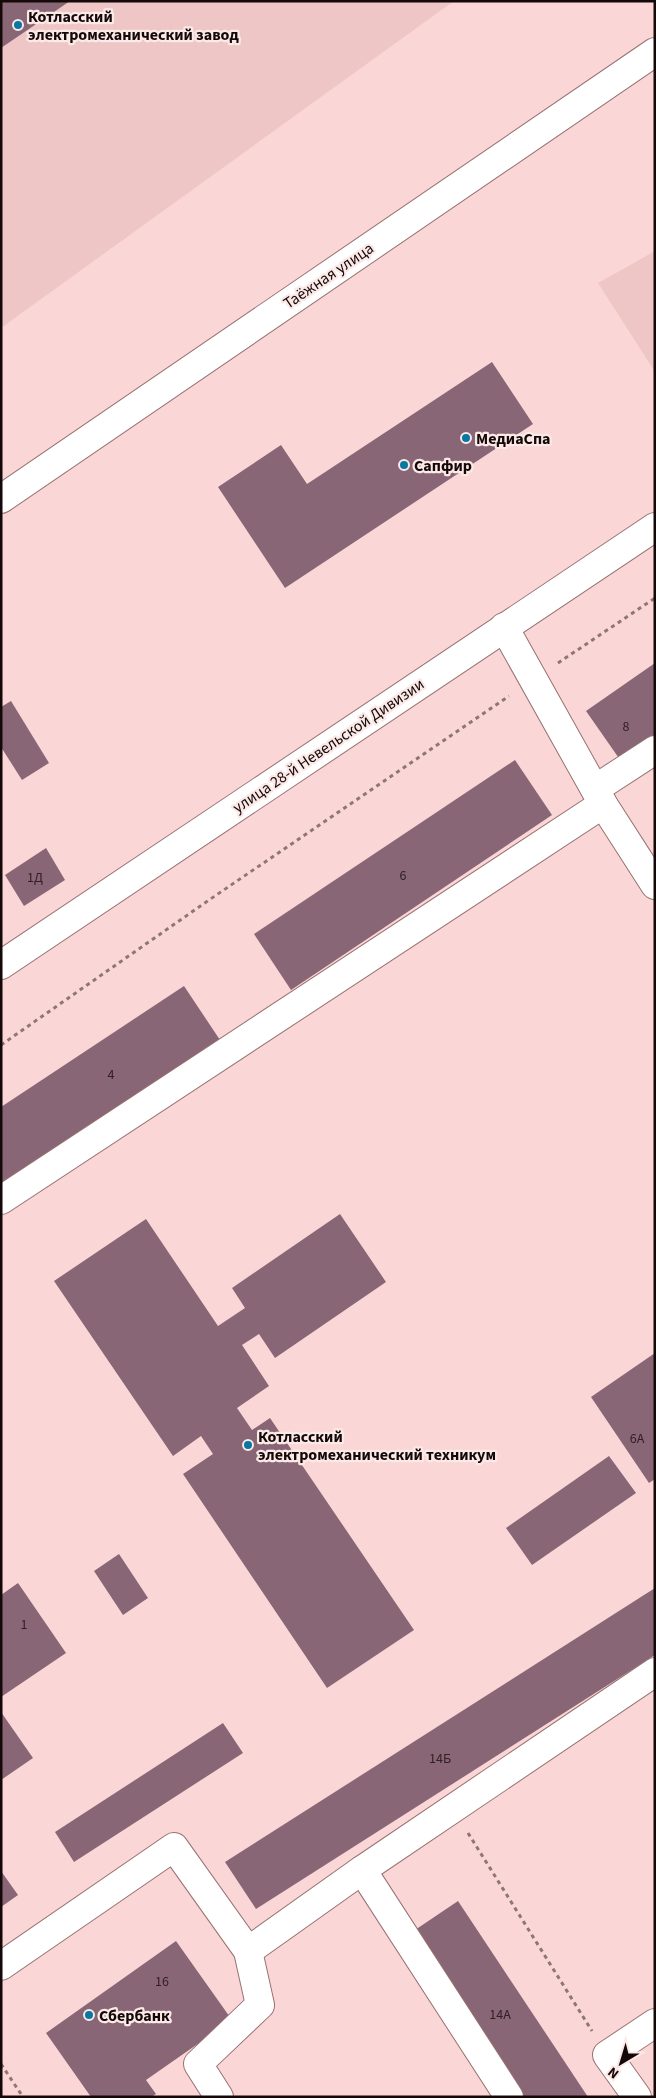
<svg xmlns="http://www.w3.org/2000/svg" width="656" height="2098" font-family="'Source Sans 3',sans-serif">
  <rect width="100%" height="100%" fill="#fad7d6"/>
  <g fill="#efc6c6">
    <polygon points="1,1 454,1 1,328"/>
    <polygon points="655,251 655,372 598,283"/>
  </g>
  <g fill="#886676">
    <polygon points="1,1 70,1 1,48"/>
    <polygon points="492,362 533,424 285,588 218,487 281,445 307,484"/>
    <polygon points="655,663 655,742 623,764 586,711"/>
    <polygon points="11,701 49,763 22,780 1,747 1,707"/>
    <polygon points="515,760 552,815 291,990 254,934"/>
    <polygon points="46,848 65,880 24,906 5,875"/>
    <polygon points="184,986 220,1040 1,1185 1,1107"/>
    <polygon points="340,1214 386,1282 275,1358 259,1334 242,1345 269,1386 237,1408 252,1430 270,1418 414,1630 327,1688 183,1474 213,1454 201,1436 173,1456 54,1281 146,1219 218,1326 245,1308 232,1288"/>
    <polygon points="655,1353 655,1479 649,1483 591,1397"/>
    <polygon points="609,1456 636,1493 532,1565 506,1528"/>
    <polygon points="119,1554 148,1598 123,1615 94,1571"/>
    <polygon points="18,1583 66,1653 1,1697 1,1595"/>
    <polygon points="655,1588 655,1655 256,1909 225,1862"/>
    <polygon points="1,1712 33,1758 1,1780"/>
    <polygon points="223,1723 243,1753 74,1862 55,1832"/>
    <polygon points="1,1871 18,1895 1,1907"/>
    <polygon points="458,1901 588,2097 522,2097 412,1932"/>
    <polygon points="176,1941 232,2020 146,2080 156,2094 151,2097 91,2097 46,2033"/>
  </g>
  <g fill="none" stroke-linecap="round" stroke-linejoin="round">
    <defs>
      <g id="minor">
        <polyline points="1,499 655,52"/>
        <polyline points="504,627 603,804 655,885"/>
        <polyline points="595,789 655,750"/>
        <polyline points="1,965 655,527"/>
        <polyline points="1,1200 603,804"/>
        <polyline points="362,1870 509,2097"/>
        <polyline points="1,1966 174,1847 248,1951 362,1870 655,1672"/>
        <polyline points="219,2097 198,2064 260,2005 248,1951"/>
        <polyline points="637,2097 607,2055 655,2023"/>
      </g>
    </defs>
    <use href="#minor" stroke="#987171" stroke-width="30"/>
    <g stroke="#8f7676" stroke-width="3" stroke-dasharray="4 4" stroke-linecap="butt">
      <polyline points="558,663 655,598"/>
      <polyline points="1,1045 209,900 509,696"/>
      <polyline points="468,1833 592,2031"/>
      <polyline points="1,2064 23,2097"/>
    </g>
    <use href="#minor" stroke="#fff" stroke-width="28"/>
  </g>
  <g fill="#0878a2" stroke="#fbe9e8" stroke-width="2">
    <circle cx="18" cy="25" r="5"/>
    <circle cx="466" cy="438" r="5"/>
    <circle cx="404" cy="465" r="5"/>
    <circle cx="248" cy="1445" r="5"/>
    <circle cx="89" cy="2015" r="5"/>
  </g>
  <g text-anchor="middle" stroke-width="4.5" stroke-linejoin="round" paint-order="stroke">
    <g font-size="14" fill="#322024">
      <text x="626" y="731">8</text>
      <text x="403" y="880">6</text>
      <text x="35" y="882">1Д</text>
      <text x="111" y="1079">4</text>
      <text x="637" y="1443">6А</text>
      <text x="24" y="1629">1</text>
      <text x="440" y="1763">14Б</text>
      <text x="162" y="1986">16</text>
      <text x="500" y="2019">14А</text>
    </g>
    <g font-size="16" font-weight="bold" fill="#150808" stroke="#fbe9e8" text-anchor="start">
      <text x="28" y="22">Котласский<tspan x="28" dy="18">электромеханический завод</tspan></text>
      <text x="476" y="444">МедиаСпа</text>
      <text x="414" y="471">Сапфир</text>
      <text x="258" y="1442">Котласский<tspan x="258" dy="18">электромеханический техникум</tspan></text>
      <text x="99" y="2021">Сбербанк</text>
    </g>
    <g font-size="16" fill="#150808" stroke="#fbe9e8">
      <text transform="translate(328 275) rotate(-34)" y="6">Таёжная улица</text>
      <text transform="translate(328 745) rotate(-34)" y="6">улица 28-й Невельской Дивизии</text>
    </g>
  </g>
  <rect width="656" height="2098" fill="none" stroke="#150808" stroke-width="5"/>
  <g transform="translate(621 2063) rotate(218)" stroke="#fbe9e8" stroke-width="4" paint-order="stroke">
  <path d="M0-4L9 19L0 12L-9 19Z" fill="#150808"/>
  <text y="-8" font-size="14" font-weight="bold" text-anchor="middle" fill="#150808">N</text>
  </g>
</svg>
